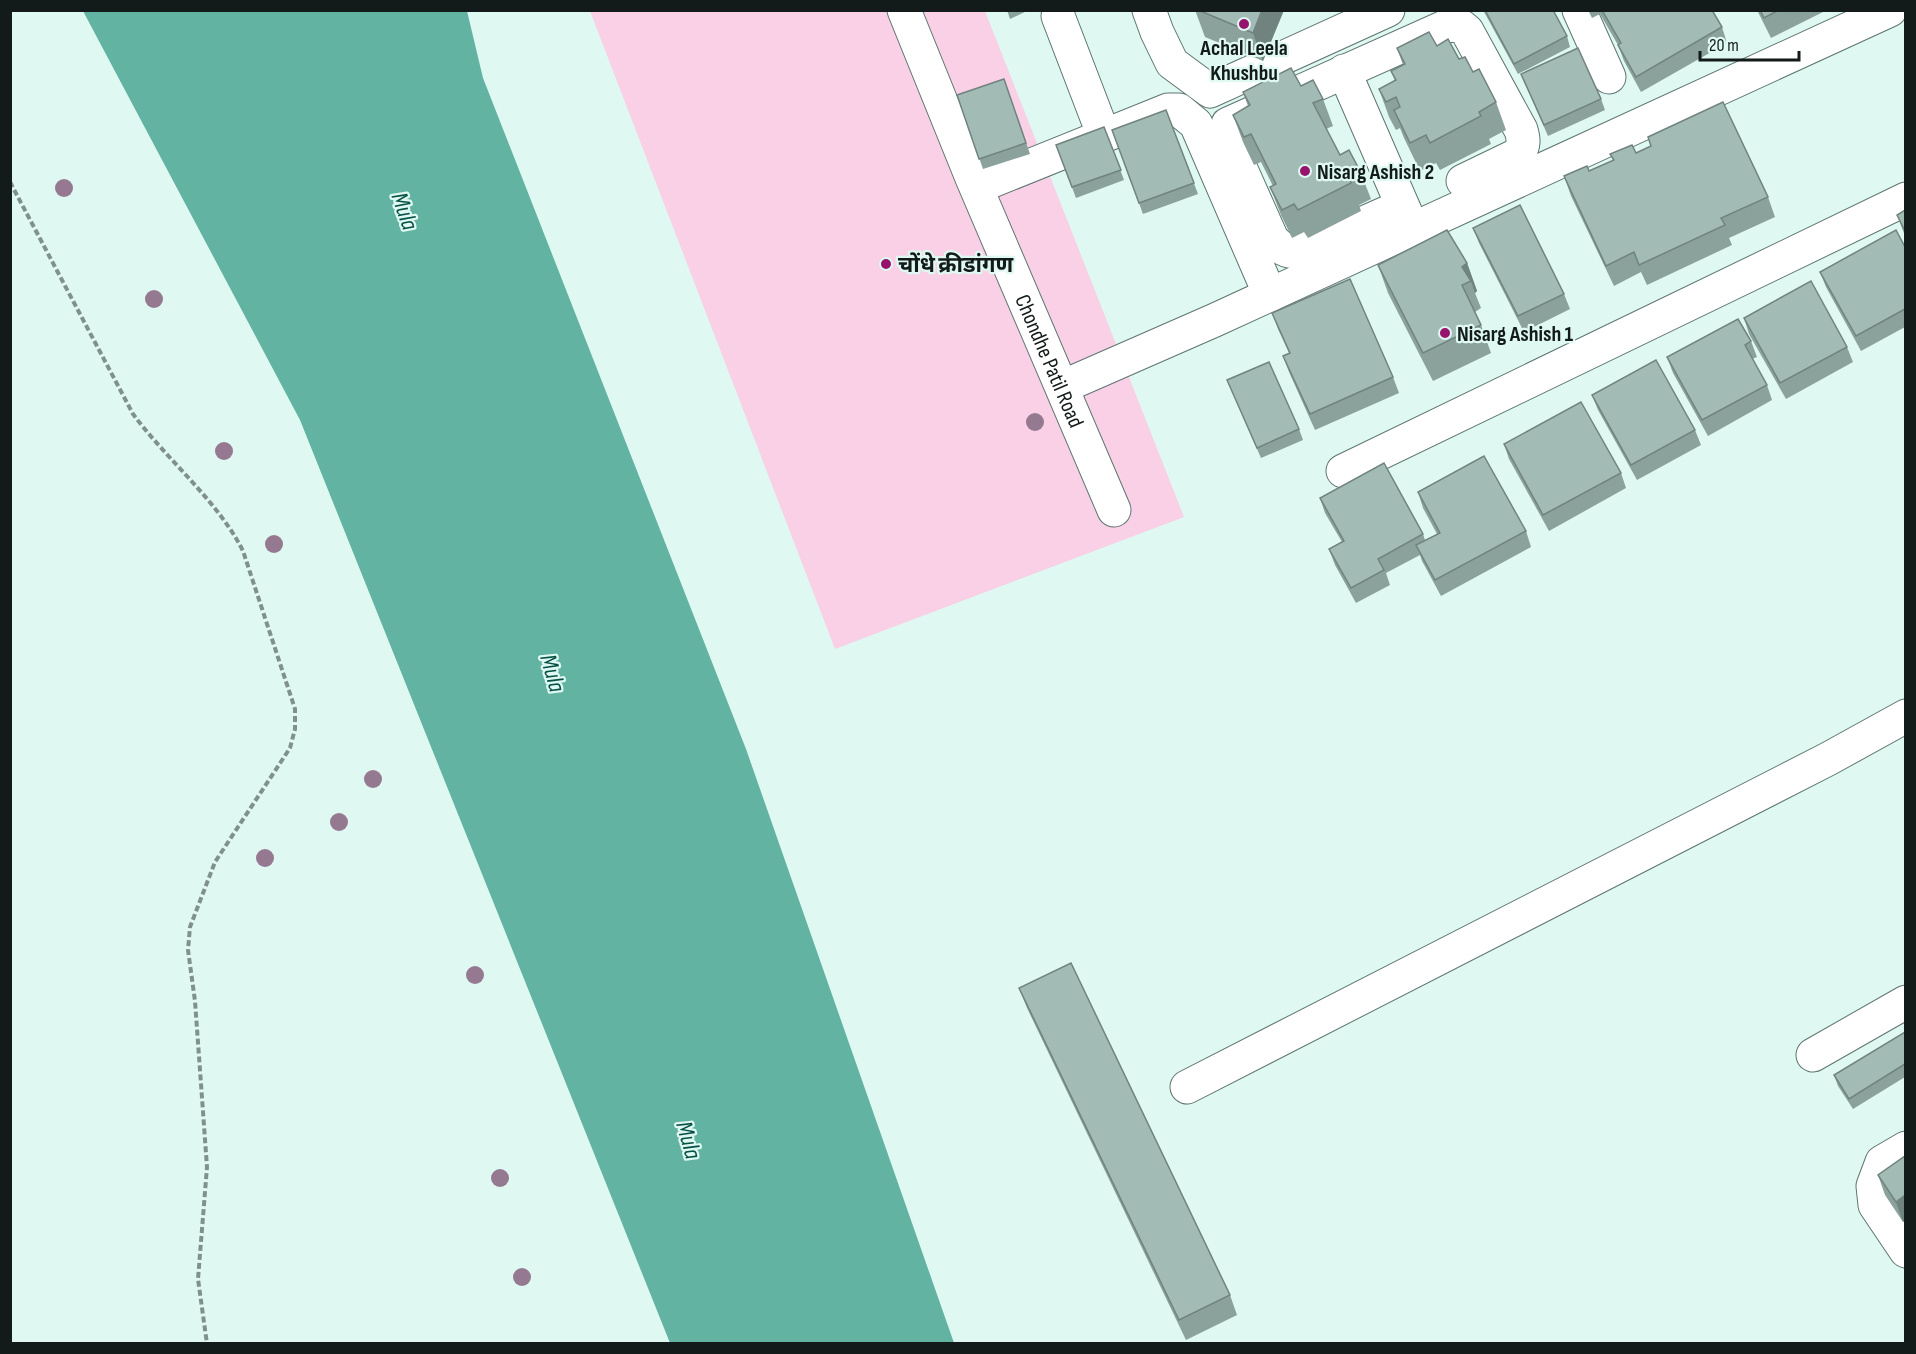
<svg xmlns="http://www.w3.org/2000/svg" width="1916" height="1354" font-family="'Sofia Sans Condensed','Noto Sans Devanagari',sans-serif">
  <rect width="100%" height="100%" fill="#dff8f2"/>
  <polygon fill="#f9d0e5" points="590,11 985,11 1184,517 835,649"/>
  <polygon fill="#62b3a2" points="83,11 467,11 483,78 746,749 954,1343 670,1343 300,420"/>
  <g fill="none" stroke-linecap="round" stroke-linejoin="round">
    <defs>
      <g id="minor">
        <path id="s1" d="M904 10 972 178 1114 510"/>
        <polyline points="1149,10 1157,32 1172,63 1210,91 1388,10"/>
        <polyline points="1579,10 1609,77"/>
        <polyline points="1058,16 1104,136"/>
        <polyline points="1344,71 1411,225"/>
        <polyline points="977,187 1168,110 1179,110 1196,124 1270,295"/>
        <path d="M1402 206 1298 252C1286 252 1280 248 1272 239L1227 138 1228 124 1449 25 1461 26 1467 31 1521 130C1524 140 1524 145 1519 154L1463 181"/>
        <polyline points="1062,387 1215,320 1890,10"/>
        <polyline points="1343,471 1906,199"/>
        <polyline points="1813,1055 1906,1002"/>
        <polyline points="1187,1087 1828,759 1906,716"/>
        <polyline points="1906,1148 1882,1162 1873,1186 1875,1205 1906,1251"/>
      </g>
    </defs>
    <use href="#minor" stroke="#5e756f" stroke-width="35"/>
    <path stroke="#80918d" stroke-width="4" stroke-dasharray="6 3" stroke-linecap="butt" d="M10 182 133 414C167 460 218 501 243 551L295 709V729L290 748 215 862 190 927 188 950 195 1001 207 1167 198 1279 207 1344"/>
    <use href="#minor" stroke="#fff" stroke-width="33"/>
  </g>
  <g fill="#957990">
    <circle cx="64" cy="188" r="9"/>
    <circle cx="154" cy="299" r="9"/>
    <circle cx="1035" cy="422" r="9"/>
    <circle cx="224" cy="451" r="9"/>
    <circle cx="274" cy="544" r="9"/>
    <circle cx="373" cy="779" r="9"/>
    <circle cx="339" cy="822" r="9"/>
    <circle cx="265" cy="858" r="9"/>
    <circle cx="475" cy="975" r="9"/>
    <circle cx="500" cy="1178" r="9"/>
    <circle cx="522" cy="1277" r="9"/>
  </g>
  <g fill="#8ba19c">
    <polygon points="1007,10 1029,10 1010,19"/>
    <polygon points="1195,10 1284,10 1263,61 1205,37"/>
    <polygon points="1483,10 1553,10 1567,36 1570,47 1518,74"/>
    <polygon points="1588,10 1712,10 1722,27 1727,43 1641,92 1624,61 1618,45 1600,14 1592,18"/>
    <polygon points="1757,10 1827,10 1771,38"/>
    <polygon points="1437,46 1459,59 1473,72 1496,102 1506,130 1489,139 1491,144 1440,170 1436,163 1420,171 1404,138 1400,128 1396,130 1389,117 1379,89 1395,81 1391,71 1403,65 1397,48"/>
    <polygon points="1521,74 1601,99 1605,110 1548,136"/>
    <polygon points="1004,79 1030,154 983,169 957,95"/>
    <polygon points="1301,86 1323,99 1333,126 1326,129 1340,155 1360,171 1371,199 1359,205 1361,211 1308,238 1304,232 1292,238 1281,215 1270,187 1273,186 1261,162 1254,165 1243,142 1233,115 1248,106 1243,92"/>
    <polygon points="1166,110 1198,194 1143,214 1112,130"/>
    <polygon points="1104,127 1124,180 1076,198 1056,145"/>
    <polygon points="1636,153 1768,197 1775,217 1729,238 1732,245 1647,285 1641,272 1614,286 1571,196 1564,176 1589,171 1613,160 1610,154"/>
    <polygon points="1905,210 1905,236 1897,215"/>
    <polygon points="1473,228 1564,294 1570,309 1524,332 1479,243"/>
    <polygon points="1905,247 1905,327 1861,351 1826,287 1820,272"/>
    <polygon points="1467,263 1477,291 1475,293 1481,308 1475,312 1481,325 1491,353 1433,381 1388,293 1378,265"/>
    <polygon points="1272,313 1393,377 1399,393 1315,430 1289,372 1283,356 1289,353 1278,329"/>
    <polygon points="1744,318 1847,347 1853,362 1786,399 1749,334"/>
    <polygon points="1751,341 1757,357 1752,359 1767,385 1772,400 1708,436 1673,373 1667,357"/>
    <polygon points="1227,380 1299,429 1303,440 1261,458"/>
    <polygon points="1592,395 1695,430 1701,445 1637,480 1598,410"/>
    <polygon points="1504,444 1621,473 1626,488 1549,531 1509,459"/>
    <polygon points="1418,492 1526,531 1531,547 1441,596 1422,561 1420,555 1386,573 1390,585 1356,603 1335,565 1329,549 1342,542 1325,513 1320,498 1423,534 1425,540 1437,534 1423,508"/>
    <polygon points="1019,988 1230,1295 1237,1315 1186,1340 1027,1008"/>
    <polygon points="1905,1032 1905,1077 1853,1109 1838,1086 1834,1075"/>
    <polygon points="1905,1156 1905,1220 1903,1222 1885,1195 1878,1175"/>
  </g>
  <g fill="#71837f">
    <polygon points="1262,10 1284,10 1263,61 1253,33"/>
    <polygon points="1467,263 1477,291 1475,293 1471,281 1462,267"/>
    <polygon points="1904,1196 1905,1199 1905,1220 1903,1222 1896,1202"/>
  </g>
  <g fill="#a2bbb5" stroke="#71837f" stroke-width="1.5">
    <polygon points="1198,10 1262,10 1253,33"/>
    <polygon points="1485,10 1553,10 1567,36 1514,64"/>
    <polygon points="1602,10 1712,10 1722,27 1636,77 1618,45 1621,43"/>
    <polygon points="1760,10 1779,10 1764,18"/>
    <polygon points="1429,32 1437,46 1448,39 1459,59 1465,57 1473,72 1479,69 1496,102 1479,112 1481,116 1430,143 1426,135 1410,143 1394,110 1400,107 1396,97 1386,102 1379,89 1396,80 1391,71 1405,64 1397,48"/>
    <polygon points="1578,48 1601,99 1544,125 1521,74"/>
    <polygon points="1291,68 1301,86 1313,80 1323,99 1313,103 1340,155 1349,150 1360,171 1348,177 1351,183 1298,210 1294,204 1282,210 1270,187 1276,184 1251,134 1244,137 1233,115 1250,105 1243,92"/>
    <polygon points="1004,79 1026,143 979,159 957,95"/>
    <polygon points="1723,102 1768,197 1721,218 1725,225 1639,265 1634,252 1606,266 1564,176 1587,166 1589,171 1614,160 1610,154 1632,145 1636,153 1651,146 1648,137"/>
    <polygon points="1166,110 1194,183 1139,203 1112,130"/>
    <polygon points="1104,127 1121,170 1072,187 1056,145"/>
    <polygon points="1520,205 1564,294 1518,316 1473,228"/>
    <polygon points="1905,210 1905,231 1897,215"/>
    <polygon points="1447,230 1467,263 1462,267 1471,281 1462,285 1481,325 1423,353 1378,265"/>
    <polygon points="1896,230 1905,247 1905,309 1856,336 1820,272"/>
    <polygon points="1350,279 1393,377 1310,414 1283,356 1290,353 1272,313"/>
    <polygon points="1811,281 1847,347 1780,383 1744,318"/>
    <polygon points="1738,319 1751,341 1745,345 1767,385 1702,420 1667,357"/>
    <polygon points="1656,360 1695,430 1631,465 1592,395"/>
    <polygon points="1269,362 1299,429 1257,448 1227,380"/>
    <polygon points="1581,402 1621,473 1543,515 1504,444"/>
    <polygon points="1484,456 1526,531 1435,580 1416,545 1440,533 1418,492"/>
    <polygon points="1384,463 1423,534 1378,559 1384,570 1351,588 1329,549 1344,541 1320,498"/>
    <polygon points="1071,963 1230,1295 1179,1320 1019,988"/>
    <polygon points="1905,1032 1905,1064 1849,1099 1834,1075"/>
    <polygon points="1905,1156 1905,1198 1904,1196 1896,1202 1878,1175"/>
  </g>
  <g fill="#96146c" stroke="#dff8f2" stroke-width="2">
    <circle cx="1244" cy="24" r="6"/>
    <circle cx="1305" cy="171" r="6"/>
    <circle cx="886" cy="264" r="6"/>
    <circle cx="1445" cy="333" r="6"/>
  </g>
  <g text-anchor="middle" stroke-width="4.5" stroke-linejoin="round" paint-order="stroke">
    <g font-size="22" font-weight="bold" fill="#121b19" stroke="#dff8f2" text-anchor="start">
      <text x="1244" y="55" text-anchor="middle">Achal Leela<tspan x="1244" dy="25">Khushbu</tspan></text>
      <text x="1317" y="179">Nisarg Ashish 2</text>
      <text x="898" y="272">चोंधे क्रीडांगण</text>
      <text x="1457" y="341">Nisarg Ashish 1</text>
    </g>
    <g font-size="22" fill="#121b19" stroke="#dff8f2">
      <text dy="8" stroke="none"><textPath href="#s1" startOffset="380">Chondhe Patil Road</textPath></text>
    </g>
    <g font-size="24" font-style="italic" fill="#065045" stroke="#dff8f2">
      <text transform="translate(405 211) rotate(71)" y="8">Mula</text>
      <text transform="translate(553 673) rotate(74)" y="8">Mula</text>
      <text transform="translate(689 1140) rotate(74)" y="8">Mula</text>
    </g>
  </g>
  <rect width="1916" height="1354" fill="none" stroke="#121b19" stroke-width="24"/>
  <path d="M1700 51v9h99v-9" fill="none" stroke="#121b19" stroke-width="3"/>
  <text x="1709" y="51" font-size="18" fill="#121b19" stroke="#dff8f2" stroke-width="4.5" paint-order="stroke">20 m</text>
</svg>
